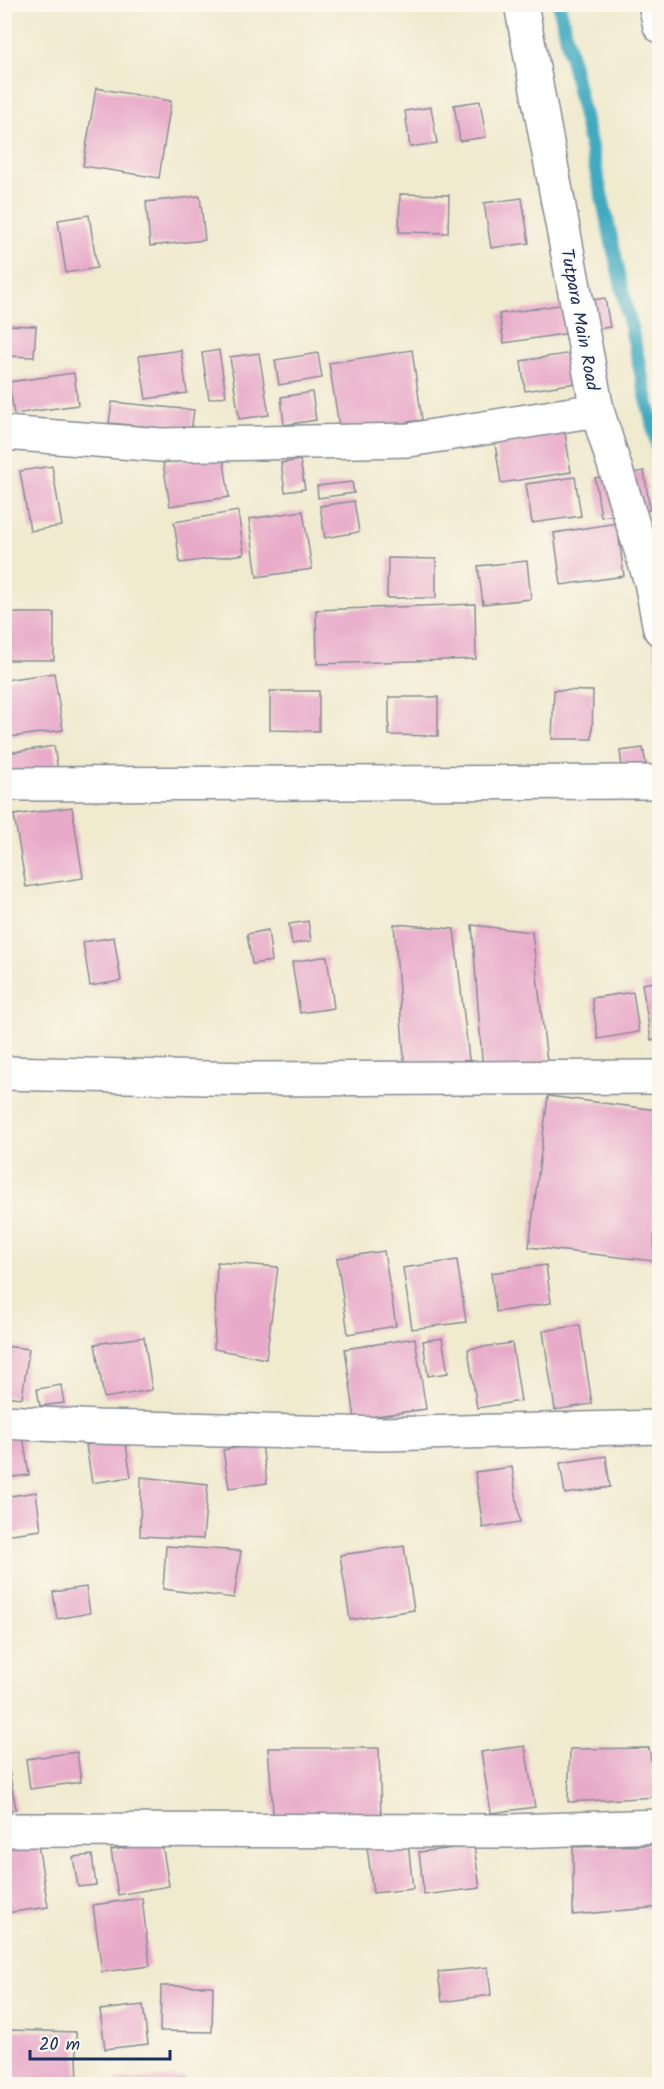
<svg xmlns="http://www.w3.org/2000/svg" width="664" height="2089" font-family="Kalam,sans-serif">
  <rect width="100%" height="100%" fill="#fbf7ec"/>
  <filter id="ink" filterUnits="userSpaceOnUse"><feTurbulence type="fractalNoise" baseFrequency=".0167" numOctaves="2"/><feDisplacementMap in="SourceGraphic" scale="12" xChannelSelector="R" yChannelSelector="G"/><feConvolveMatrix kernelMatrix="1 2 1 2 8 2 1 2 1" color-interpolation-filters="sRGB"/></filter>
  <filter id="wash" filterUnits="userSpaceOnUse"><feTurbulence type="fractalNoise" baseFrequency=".008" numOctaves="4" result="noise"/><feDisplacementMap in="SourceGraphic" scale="24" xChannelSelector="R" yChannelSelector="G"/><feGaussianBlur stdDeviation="1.35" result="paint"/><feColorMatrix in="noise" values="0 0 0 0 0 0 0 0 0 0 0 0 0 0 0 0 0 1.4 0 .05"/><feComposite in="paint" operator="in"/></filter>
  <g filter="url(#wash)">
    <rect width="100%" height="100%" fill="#f0eacf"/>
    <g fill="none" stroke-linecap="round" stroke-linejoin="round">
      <polyline stroke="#41aac0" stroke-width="14" points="559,4 660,458"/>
    </g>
    <g id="blocks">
      <g fill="#e8aac9">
        <polygon points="96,88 171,101 159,178 83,166"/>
        <polygon points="480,101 486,137 460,141 454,105"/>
        <polygon points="431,107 437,143 410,147 405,111"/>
        <polygon points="400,194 449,195 448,233 399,232"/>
        <polygon points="200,196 205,240 150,246 146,202"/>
        <polygon points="522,198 529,243 491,248 484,203"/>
        <polygon points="89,215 97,268 66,273 58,220"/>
        <polygon points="605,298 610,327 504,343 499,314"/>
        <polygon points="4,325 36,326 34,357 4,356"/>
        <polygon points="181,350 187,393 146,399 139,356"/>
        <polygon points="219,350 226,396 209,399 202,353"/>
        <polygon points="412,350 422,420 340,432 329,363"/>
        <polygon points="259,353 269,415 239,419 230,357"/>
        <polygon points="318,353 322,378 279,385 275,360"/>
        <polygon points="572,353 576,383 525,391 521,361"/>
        <polygon points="74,373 78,405 14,414 9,382"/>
        <polygon points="312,392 316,420 284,425 281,397"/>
        <polygon points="112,402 194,410 191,431 109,423"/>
        <polygon points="564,426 571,472 501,483 494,437"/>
        <polygon points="223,454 229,497 170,506 163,463"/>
        <polygon points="300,460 305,489 285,492 281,463"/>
        <polygon points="52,466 62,526 30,531 20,471"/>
        <polygon points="644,471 650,510 601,517 595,478"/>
        <polygon points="575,477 581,516 532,523 526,484"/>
        <polygon points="352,482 354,493 318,498 317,486"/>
        <polygon points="354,501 359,532 325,538 320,506"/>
        <polygon points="238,511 244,554 180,563 174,522"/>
        <polygon points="303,511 312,569 257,577 249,519"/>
        <polygon points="617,523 624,576 561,585 554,533"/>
        <polygon points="388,558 436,559 436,598 387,598"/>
        <polygon points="527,561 531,599 483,604 478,566"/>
        <polygon points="475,604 476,659 317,664 316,610"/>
        <polygon points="660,606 660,677 658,677 648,608"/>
        <rect x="4" y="613" width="50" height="47"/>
        <polygon points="54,673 63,730 11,737 4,698 4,680"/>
        <polygon points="554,690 593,691 592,739 552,739"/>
        <polygon points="270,691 319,691 319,731 270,730"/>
        <polygon points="389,697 438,697 438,736 389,735"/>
        <polygon points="54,746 59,777 13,784 8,753"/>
        <polygon points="643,748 646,764 622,767 620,751"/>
        <polygon points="72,807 83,878 26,887 14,815"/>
        <polygon points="308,921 311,941 292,944 289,924"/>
        <polygon points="394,924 454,929 470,1068 405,1071"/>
        <polygon points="472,925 532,932 548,1070 483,1073"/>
        <polygon points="268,930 272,961 252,964 247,934"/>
        <polygon points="114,937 121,981 90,986 83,942"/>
        <polygon points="327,956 334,1008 300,1013 292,962"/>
        <polygon points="660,981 660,1038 651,1040 642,984"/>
        <polygon points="633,992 639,1032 598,1039 592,998"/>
        <polygon points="548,1096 657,1110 654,1261 529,1247"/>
        <polygon points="384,1251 396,1326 348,1334 337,1258"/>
        <polygon points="457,1260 466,1322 412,1329 403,1268"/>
        <polygon points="217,1262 278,1267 266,1359 214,1349"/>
        <polygon points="546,1265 551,1303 496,1312 491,1273"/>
        <polygon points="580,1325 592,1404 555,1410 543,1331"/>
        <polygon points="144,1337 152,1390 104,1398 95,1344"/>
        <polygon points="415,1338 426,1409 355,1419 345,1349"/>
        <polygon points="442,1338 448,1373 428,1376 423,1341"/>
        <polygon points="512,1343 521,1401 477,1408 468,1349"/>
        <polygon points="4,1346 29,1349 22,1398 4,1396"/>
        <polygon points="61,1385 64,1403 40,1406 37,1389"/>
        <polygon points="23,1436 29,1475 4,1478 4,1439"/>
        <polygon points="125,1438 131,1477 92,1483 86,1445"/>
        <polygon points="262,1444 267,1483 229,1488 223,1450"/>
        <polygon points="606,1456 610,1487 565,1494 560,1463"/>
        <polygon points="512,1467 520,1522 483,1528 475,1472"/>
        <polygon points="141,1477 208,1484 203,1539 140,1536"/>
        <polygon points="36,1492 41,1530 4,1535 4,1497"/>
        <polygon points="166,1546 241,1551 234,1598 163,1589"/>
        <polygon points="404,1546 414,1610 350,1620 340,1555"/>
        <polygon points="86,1587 90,1613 57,1619 53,1592"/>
        <polygon points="4,1744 16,1809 4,1811"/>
        <polygon points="525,1746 535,1807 491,1813 481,1752"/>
        <polygon points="268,1748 379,1748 381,1818 274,1824"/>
        <polygon points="649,1748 657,1797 568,1802 570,1749"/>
        <polygon points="77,1752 81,1782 30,1789 26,1759"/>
        <polygon points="408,1842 413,1889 373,1893 367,1847"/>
        <polygon points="162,1843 169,1886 118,1895 111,1850"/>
        <polygon points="38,1844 48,1907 6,1913 4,1849"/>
        <polygon points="660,1845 660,1907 573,1915 573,1847"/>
        <polygon points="474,1846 480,1888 424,1895 419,1852"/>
        <polygon points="92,1855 96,1885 78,1887 73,1857"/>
        <polygon points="142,1898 150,1966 102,1972 93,1905"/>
        <polygon points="488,1967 491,1995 442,2002 438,1972"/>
        <polygon points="161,1986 213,1986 212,2032 160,2031"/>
        <polygon points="143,2005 148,2044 105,2049 100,2010"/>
        <polygon points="660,2010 660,2027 658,2027 656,2011"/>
        <polygon points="9,2030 76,2032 78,2084 10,2084"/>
        <polygon points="186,2077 186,2084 117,2084 116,2080"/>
      </g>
    </g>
  </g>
  <g filter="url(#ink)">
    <use href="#blocks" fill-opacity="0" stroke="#868c96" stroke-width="1.5"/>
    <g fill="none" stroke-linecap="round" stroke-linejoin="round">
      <defs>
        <g id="minor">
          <polyline points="655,4 660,26"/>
          <polyline points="4,433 161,445 409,440 597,410"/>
          <polyline points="4,784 660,782"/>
          <polyline points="4,1073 249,1079 660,1077"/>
          <polyline points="4,1422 97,1427 383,1434 660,1427"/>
          <polyline points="4,1830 512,1831 660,1826"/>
        </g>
        <g id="tertiary">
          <path id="s1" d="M521 4 597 410 651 582 660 629"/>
        </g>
      </defs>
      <use href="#minor" stroke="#868c96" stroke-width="36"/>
      <use href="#tertiary" stroke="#868c96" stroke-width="36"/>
      <use href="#minor" stroke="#fff" stroke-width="33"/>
      <use href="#tertiary" stroke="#fff" stroke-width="33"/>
    </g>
  </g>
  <g text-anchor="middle" stroke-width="4.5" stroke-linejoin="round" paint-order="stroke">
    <g font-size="18" fill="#1b2f5e" stroke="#fbf7ec">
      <text dy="6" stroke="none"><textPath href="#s1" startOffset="321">Tutpara Main Road</textPath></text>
    </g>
  </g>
  <rect width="664" height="2089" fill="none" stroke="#fbf7ec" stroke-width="24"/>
  <path d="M30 2050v9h140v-9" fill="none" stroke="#1b2f5e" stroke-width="3"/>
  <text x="39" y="2050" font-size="18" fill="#1b2f5e" stroke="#fbf7ec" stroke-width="4.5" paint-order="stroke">20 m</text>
</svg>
